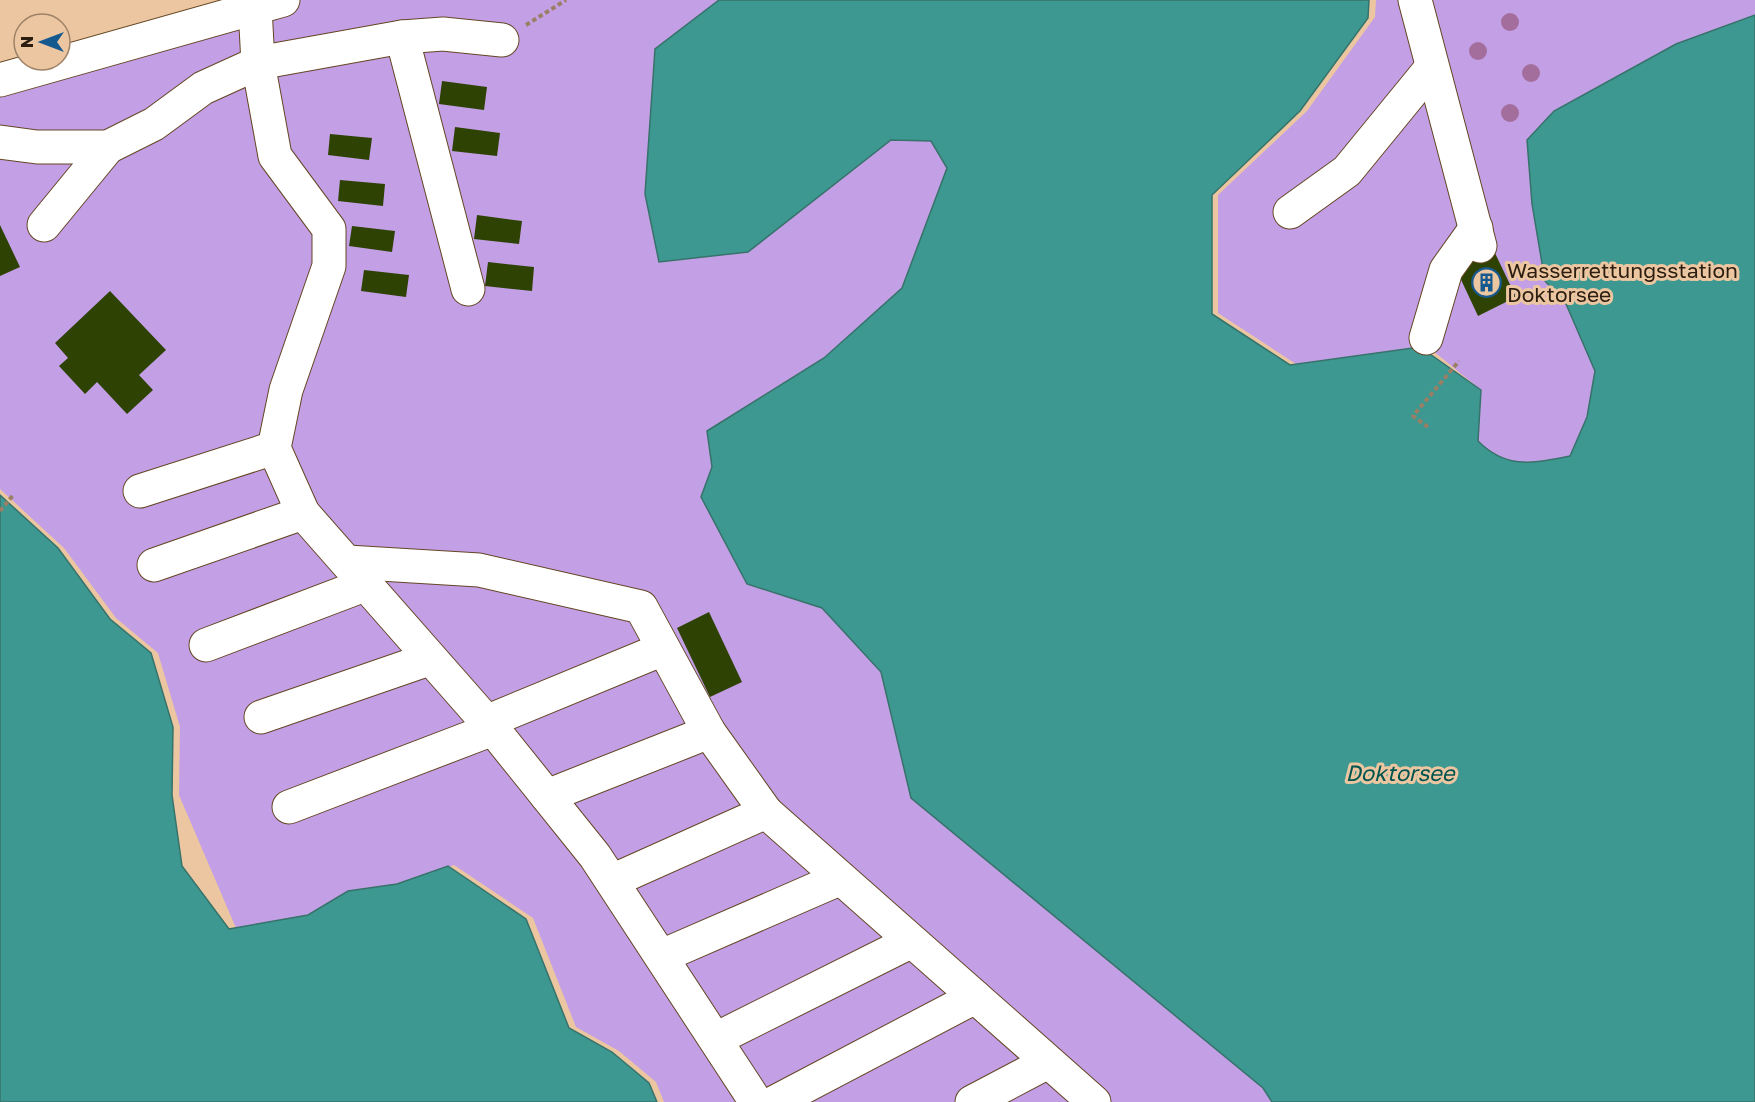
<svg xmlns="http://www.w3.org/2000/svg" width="1755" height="1102" font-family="'Golos Text',sans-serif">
  <rect width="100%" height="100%" fill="#ebc6a1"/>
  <g fill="#c39fe6">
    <polygon points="257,0 724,0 892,128 937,129 961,165 829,608 1270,1088 1279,1102 664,1102 656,1082 619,1051 576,1027 533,918 454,865 314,915 236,928 179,795 180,727 158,653 116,618 64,548 0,489 0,73"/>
    <path d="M1376 0H1755V16L1545 281 1566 304 1595 371 1587 417 1570 456C1533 463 1507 470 1478 441L1481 390 1427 346 1296 364 1218 313V195L1307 111 1375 17Z"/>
  </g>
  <g fill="#3c9891" stroke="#37736a" stroke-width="1.5">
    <path d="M719 0H1369L1368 18 1300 111 1212 195V314L1290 365 1420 347 1481 390 1478 441C1507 470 1533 463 1570 456L1587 417 1595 371 1566 304 1545 281 1532 204 1527 140 1554 111 1676 44 1755 15V1102H1272L1263 1088 911 798 881 672 822 608 747 584 701 497 712 467 707 431 824 358 902 288 947 168 931 141 891 140 748 252 659 262 645 194 655 49Z"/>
    <polygon points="0,495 58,548 110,619 151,653 173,727 172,795 182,866 229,929 308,915 348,891 397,884 448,866 526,919 569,1028 612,1052 649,1083 657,1102 0,1102"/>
  </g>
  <g fill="#2e4203">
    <polygon points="442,81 487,87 484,110 439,104"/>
    <polygon points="455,127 500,133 497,156 452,151"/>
    <polygon points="330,134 372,138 369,160 328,155"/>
    <polygon points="340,180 385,184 383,206 338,201"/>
    <polygon points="477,215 522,221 519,244 474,239"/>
    <polygon points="0,225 20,267 0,276"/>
    <polygon points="352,226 395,231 392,252 349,246"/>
    <polygon points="1494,251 1516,297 1478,316 1456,269"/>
    <polygon points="488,262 534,267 532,291 485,286"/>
    <polygon points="364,270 409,275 406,297 361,291"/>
    <polygon points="110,291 166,350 139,375 153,390 127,414 97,382 85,394 59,366 68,358 55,343"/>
    <polygon points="709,612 742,682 710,697 677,628"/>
  </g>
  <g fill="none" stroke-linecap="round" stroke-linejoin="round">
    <defs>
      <g id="minor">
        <polyline points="1415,0 1480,246"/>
        <polyline points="255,8 258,63 275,156 329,229 329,266 286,390 274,448 303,513 493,729 595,856 756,1102"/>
        <polyline points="402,37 468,289"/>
        <polyline points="0,80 283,0"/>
        <polyline points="0,142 37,147 108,147 154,124 203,88 258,63 402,37 443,34 502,40"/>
        <polyline points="1290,212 1347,171 1432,67"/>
        <polyline points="44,225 108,147"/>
        <polyline points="1426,338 1446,270 1476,228"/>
        <polyline points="140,491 274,448"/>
        <polyline points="347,562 479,570 641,607 709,732 766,812 1094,1102"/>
        <polyline points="154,565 303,513"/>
        <polyline points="206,645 367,584"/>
        <polyline points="261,717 429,659"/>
        <polyline points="486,722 663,649"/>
        <polyline points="547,796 709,732"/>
        <polyline points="289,807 493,729"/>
        <polyline points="612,881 766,812"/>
        <polyline points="662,956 839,879"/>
        <polyline points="716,1039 910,942"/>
        <polyline points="775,1102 975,997"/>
        <polyline points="972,1102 1048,1062"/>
      </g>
    </defs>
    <use href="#minor" stroke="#654624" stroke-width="35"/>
    <g stroke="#9b7f64" stroke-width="4" stroke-dasharray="4.5 3" stroke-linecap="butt">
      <polyline points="526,25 566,0"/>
      <polyline points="1428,427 1413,416 1459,361"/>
      <polyline points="0,511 14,494"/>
    </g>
    <use href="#minor" stroke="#fff" stroke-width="33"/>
  </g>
  <g fill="#a46e9c">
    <circle cx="1510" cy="22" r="9"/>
    <circle cx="1478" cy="51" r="9"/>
    <circle cx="1531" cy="73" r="9"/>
    <circle cx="1510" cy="113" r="9"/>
  </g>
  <defs>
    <symbol id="building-ring" viewBox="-11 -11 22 22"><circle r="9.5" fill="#ebc6a1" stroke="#16598e" stroke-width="1.5"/><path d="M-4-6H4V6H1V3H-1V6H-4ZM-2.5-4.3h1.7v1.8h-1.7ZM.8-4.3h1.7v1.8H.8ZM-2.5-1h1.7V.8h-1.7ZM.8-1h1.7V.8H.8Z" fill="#16598e"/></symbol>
  </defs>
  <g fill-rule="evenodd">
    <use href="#building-ring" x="1470" y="266" width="33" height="33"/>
  </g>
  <g text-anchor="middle" stroke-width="6" stroke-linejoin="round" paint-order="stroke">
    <g font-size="21" fill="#2b1d0f" stroke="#ebc6a1" text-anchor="start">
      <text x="1507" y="278">Wasserrettungsstation<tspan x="1507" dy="24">Doktorsee</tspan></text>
    </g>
    <g font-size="22" font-style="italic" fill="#00544f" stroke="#ebc6a1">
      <text x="1400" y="781">Doktorsee</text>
    </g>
  </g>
  <g transform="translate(42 42) rotate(270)"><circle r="28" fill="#ebc6a1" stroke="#9e8267" stroke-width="1.5"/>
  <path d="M0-4.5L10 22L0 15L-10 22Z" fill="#16598e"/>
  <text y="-9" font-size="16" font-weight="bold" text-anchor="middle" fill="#2b1d0f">N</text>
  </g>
</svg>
